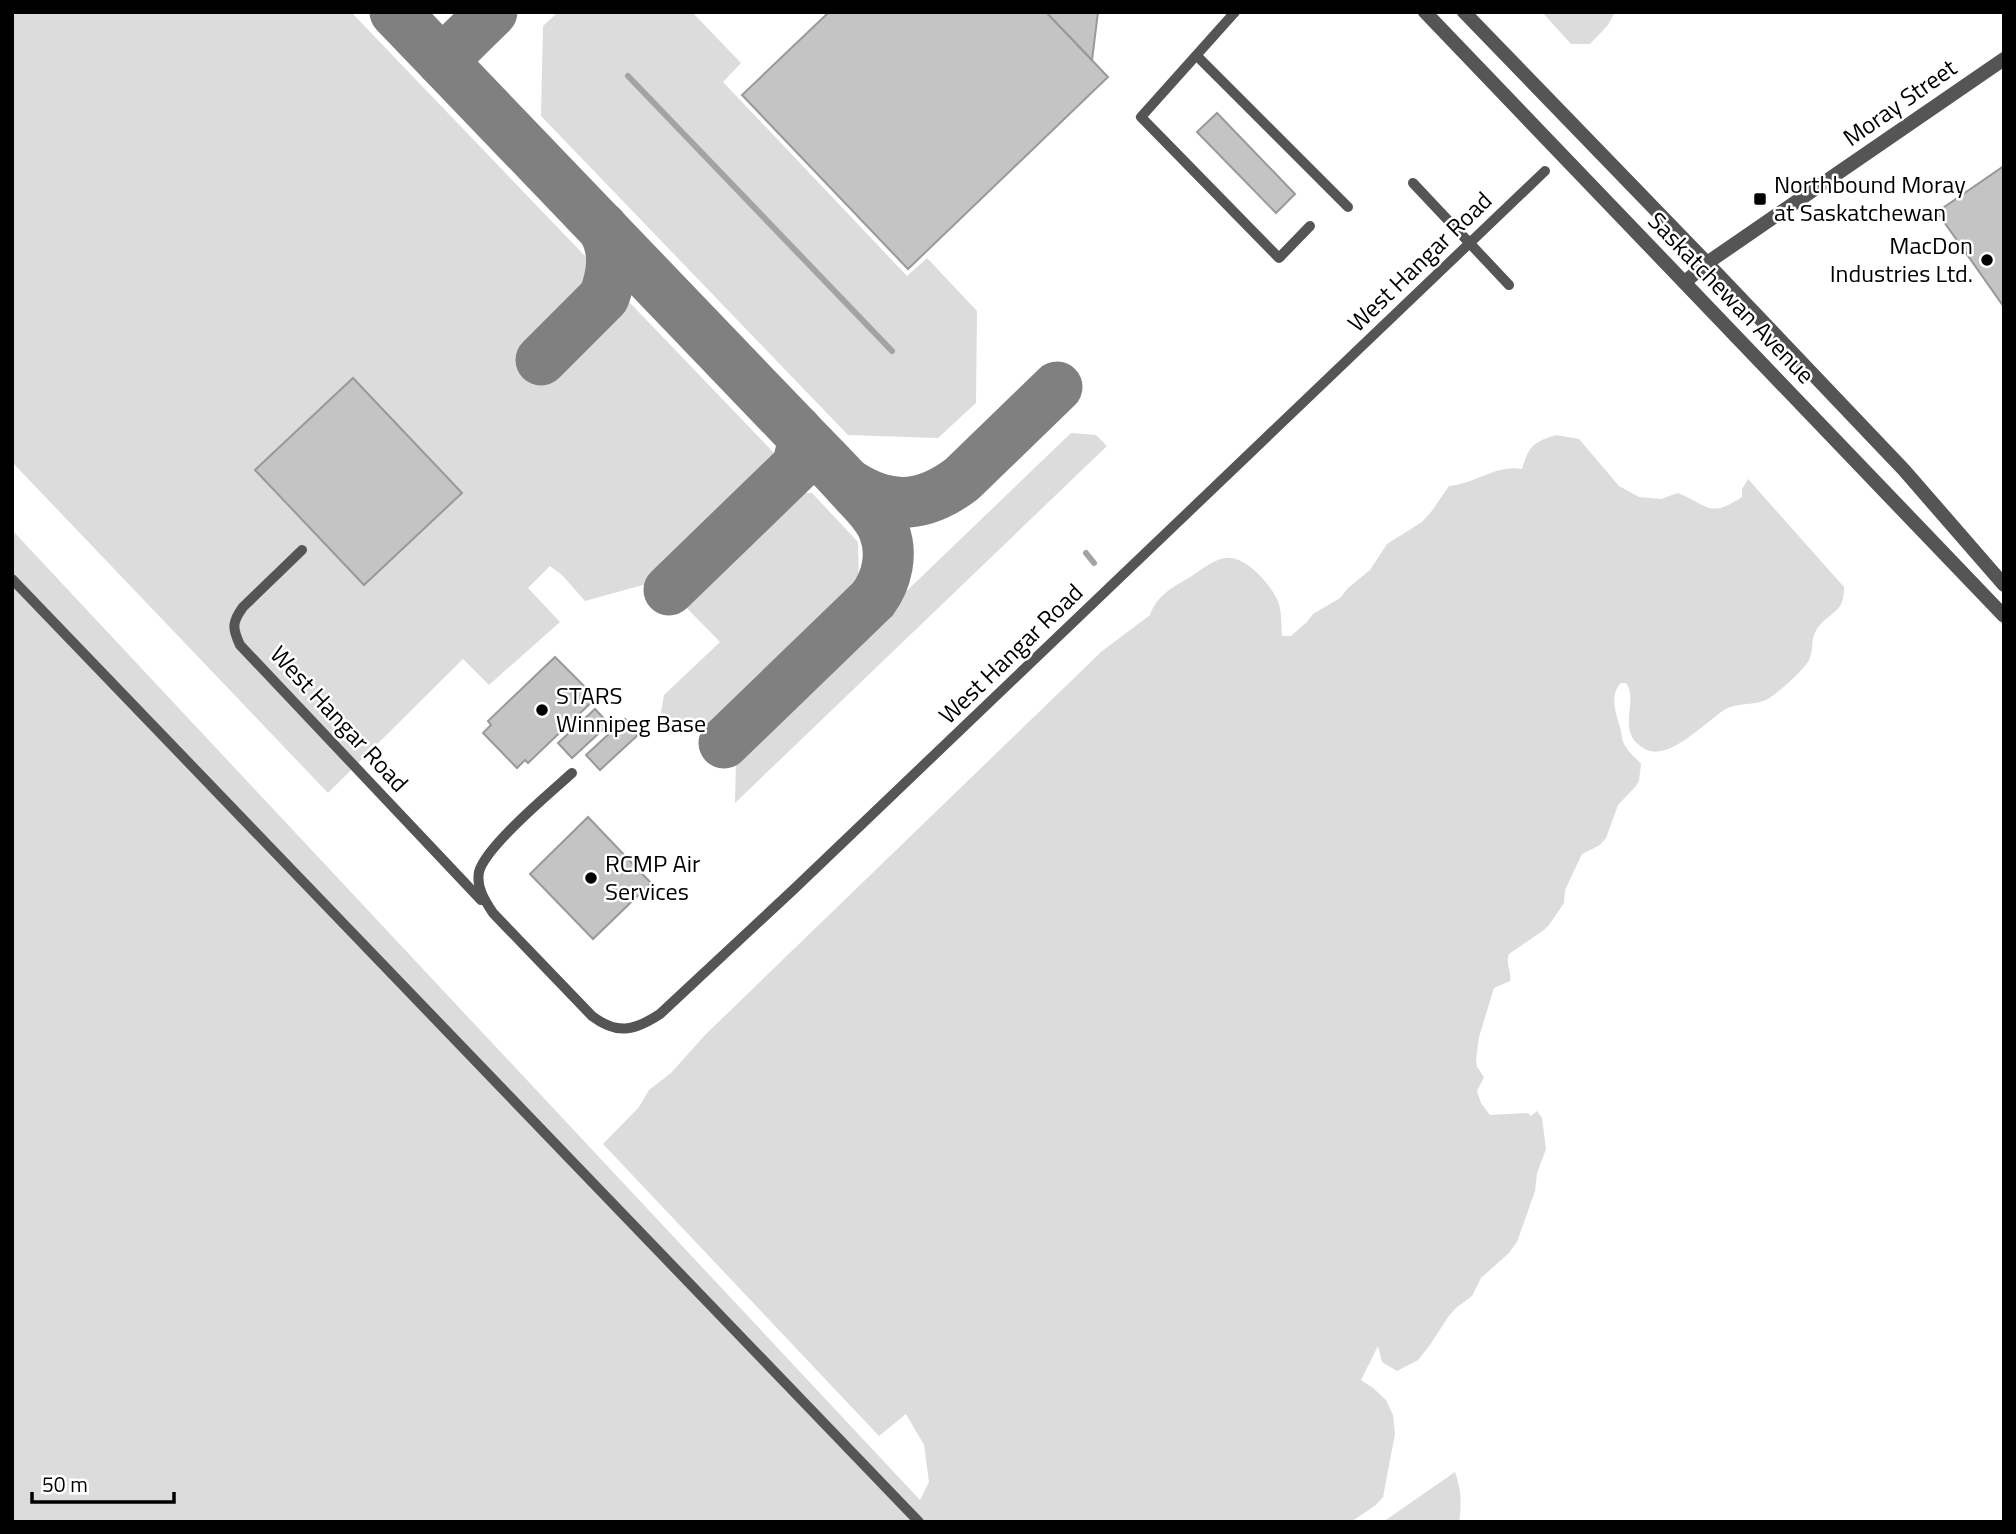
<svg xmlns="http://www.w3.org/2000/svg" width="2016" height="1534" font-family="'Titillium Web',sans-serif">
  <rect width="100%" height="100%" fill="#fff"/>
  <g fill="#dcdcdc">
    <polygon points="12,12 351,12 774,453 772,474 661,580 585,601 562,575 550,566 528,588 560,622 489,685 463,659 328,793 12,462"/>
    <polygon points="558,12 692,12 741,63 723,82 907,276 927,258 977,311 976,403 938,438 848,435 541,116 543,26"/>
    <polygon points="1542,12 1615,12 1608,25 1590,44 1571,44"/>
    <polygon points="1071,433 1096,435 1107,446 735,803 736,755"/>
    <path d="M1556 435 1579 439 1619 486 1639 497 1661 499 1678 493C1708 505 1709 519 1742 497V489L1748 479 1844 587C1845 614 1829 611 1817 629 1810 639 1814 650 1809 660 1804 670 1776 695 1766 700 1752 706 1737 702 1724 710 1706 722 1670 760 1647 750 1613 734 1640 701 1626 683H1621C1608 697 1617 715 1621 731 1622 737 1622 742 1626 747 1630 754 1636 758 1641 764L1639 781 1636 786 1618 805 1606 838 1600 845 1582 854 1565 890 1564 903 1549 925 1544 930 1509 954C1505 964 1512 971 1510 981L1494 988 1479 1037 1476 1059 1477 1067 1484 1077 1477 1091 1481 1103 1490 1115 1528 1113 1531 1116 1537 1111 1542 1118 1546 1149 1537 1173 1535 1191 1517 1242 1509 1253 1481 1278 1472 1296 1456 1308 1448 1317 1430 1345 1418 1360 1397 1371 1382 1362 1378 1346 1361 1380 1373 1388 1386 1400 1393 1415 1395 1434 1383 1497 1376 1505 1351 1522H12V530L920 1500 929 1482 924 1445 906 1414 879 1436 603 1144 639 1107 649 1090 671 1073 705 1035 1101 652 1150 615C1156 597 1171 588 1187 579 1199 572 1211 560 1225 558 1245 554 1273 586 1279 604 1282 615 1281 625 1282 636H1291L1307 622 1313 614 1340 598 1348 588 1370 570 1387 544 1422 522 1431 512 1449 486C1474 484 1497 464 1522 469 1529 446 1533 442 1556 435Z"/>
    <polygon points="790,493 812,493 858,542 859,588 711,729 664,729 659,724 664,695 720,642 679,600"/>
    <path d="M1455 1472C1461 1489 1462 1504 1459 1522H1383Z"/>
  </g>
  <g fill="none" stroke-linecap="round" stroke-linejoin="round">
    <g stroke="#a3a3a3" stroke-width="6">
      <polyline points="628,76 892,351"/>
      <polyline points="1086,553 1094,563"/>
    </g>
    <g stroke="#808080" stroke-width="51">
      <polyline points="395,12 798,432"/>
      <polyline points="442,61 492,12"/>
      <path d="M541 360 604 297C613 273 616 250 602 227"/>
      <path d="M847 483C887 510 923 509 962 479L1057 387"/>
      <path d="M669 590 797 466 803 444 798 432C817 452 837 471 855 492 866 504 879 516 884 531 893 554 887 580 873 599L724 743"/>
    </g>
  </g>
  <g fill="#c4c4c4" stroke="#999" stroke-width="2">
    <polygon points="829,12 1046,12 1108,77 908,269 742,95"/>
    <polygon points="1046,12 1098,12 1092,60"/>
    <polygon points="1217,113 1295,194 1276,213 1197,132"/>
    <polygon points="2004,166 2004,307 1937,212"/>
    <polygon points="353,378 462,493 364,585 255,470"/>
    <polygon points="555,657 596,698 528,763 525,760 517,768 483,733 491,725 488,721"/>
    <polygon points="595,709 609,724 572,758 558,743"/>
    <polygon points="625,719 639,734 600,770 586,755"/>
    <polygon points="588,817 651,883 593,939 530,874"/>
  </g>
  <g fill="none" stroke-linecap="round" stroke-linejoin="round">
    <g stroke="#555" stroke-width="10">
      <polyline points="1235,12 1141,117 1279,258 1310,226"/>
      <polyline points="1197,56 1348,207"/>
      <polyline points="1413,183 1509,285"/>
      <path d="M302 550 243 607C232 622 232 628 240 645L481 900"/>
      <polyline points="12,579 919,1522"/>
      <path d="M572 773C551 792 485 847 479 872 476 887 485 901 493 913L592 1016C617 1035 634 1031 660 1014L793 890 1545 171"/>
    </g>
    <g stroke="#555" stroke-width="14">
      <polyline points="1425,12 2004,616"/>
      <polyline points="1464,12 1707,263 1904,470 2004,585"/>
      <polyline points="1685,282 1707,263 2004,59"/>
    </g>
  </g>
  <g fill="#000" stroke="#fff" stroke-width="2.5">
    <rect x="1753" y="192" width="14" height="14" rx="3.5"/>
    <circle cx="1987" cy="260" r="7"/>
    <circle cx="542" cy="710" r="7"/>
    <circle cx="591" cy="878" r="7"/>
  </g>
  <g text-anchor="middle" stroke-width="5" stroke-linejoin="round" paint-order="stroke">
    <g font-size="24" fill="#000" stroke="#fff">
      <text transform="translate(1900 103) rotate(-35)" y="8">Moray Street</text>
      <text transform="translate(1420 262) rotate(-44)" y="8">West Hangar Road</text>
      <text transform="translate(1731 298) rotate(46)" y="8">Saskatchewan Avenue</text>
      <text transform="translate(1011 654) rotate(-44)" y="8">West Hangar Road</text>
      <text transform="translate(339 719) rotate(47)" y="8">West Hangar Road</text>
    </g>
    <g font-size="24" fill="#000" stroke="#fff" text-anchor="start">
      <text x="1774" y="193">Northbound Moray<tspan x="1774" dy="28">at Saskatchewan</tspan></text>
      <text x="1973" y="254" text-anchor="end">MacDon<tspan x="1973" dy="28">Industries Ltd.</tspan></text>
      <text x="556" y="704">STARS<tspan x="556" dy="28">Winnipeg Base</tspan></text>
      <text x="605" y="872">RCMP Air<tspan x="605" dy="28">Services</tspan></text>
    </g>
  </g>
  <rect width="2016" height="1534" fill="none" stroke="#000000" stroke-width="28"/>
  <path d="M32 1492v10h142v-10" fill="none" stroke="#000000" stroke-width="3.5"/>
  <text x="42" y="1492" font-size="21" fill="#000000" stroke="#ffffff" stroke-width="5" paint-order="stroke">50 m</text>
</svg>
